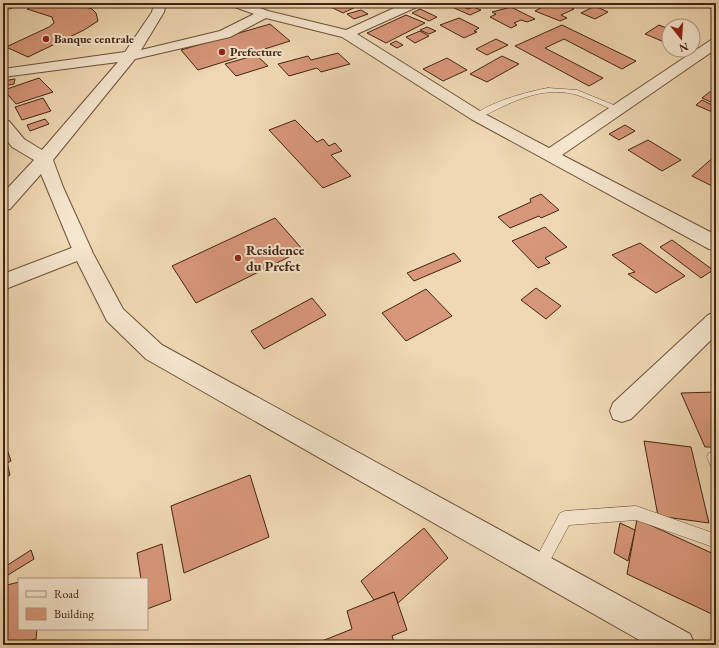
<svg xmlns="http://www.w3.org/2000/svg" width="719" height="648" font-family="'EB Garamond',serif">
  <rect width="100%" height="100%" fill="#efd8b3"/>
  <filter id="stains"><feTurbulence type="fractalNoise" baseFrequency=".005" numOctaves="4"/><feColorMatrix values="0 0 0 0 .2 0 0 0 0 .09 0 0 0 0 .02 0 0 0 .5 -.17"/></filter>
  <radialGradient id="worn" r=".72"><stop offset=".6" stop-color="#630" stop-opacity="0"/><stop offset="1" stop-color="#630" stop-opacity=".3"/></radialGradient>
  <g fill="#d8977a" stroke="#432412">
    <polygon points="39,3 73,3 92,9 96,13 98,21 84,30 28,57 6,47 49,27 54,23 52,17 27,9"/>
    <polygon points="79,3 99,3 89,7"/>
    <polygon points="323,3 364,3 343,13"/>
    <polygon points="544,3 562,3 574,9 561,15 567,18 560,21 535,11 546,5 542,4"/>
    <polygon points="696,3 716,3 716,10"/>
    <polygon points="460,5 468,9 473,7 481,10 470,15 454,8"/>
    <polygon points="595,6 608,12 595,19 581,13"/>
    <polygon points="511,7 535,19 527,22 521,20 514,23 517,25 511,28 490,17 496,14 492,12"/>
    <polygon points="420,9 437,17 429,21 412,13"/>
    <polygon points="361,10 368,14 354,19 347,14"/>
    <polygon points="406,15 425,23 386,43 367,33"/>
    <polygon points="459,18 479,28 474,31 477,32 464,38 440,25"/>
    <polygon points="270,24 290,41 198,70 181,50"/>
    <polygon points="562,25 636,61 622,69 564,39 545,48 603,78 589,86 515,46"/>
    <polygon points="659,25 669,29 669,44 645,34"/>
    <polygon points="427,27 436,31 429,34 420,30"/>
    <polygon points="420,31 429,36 415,43 406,37"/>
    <polygon points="496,39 508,45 487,55 476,49"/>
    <polygon points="396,41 403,45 397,48 390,44"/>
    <polygon points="338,53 350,64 321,72 317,68 289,76 278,64 308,56 311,60"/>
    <polygon points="256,55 268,66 236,76 225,64"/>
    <polygon points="502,56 519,64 487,82 470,74"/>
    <polygon points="447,58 467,70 443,81 423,69"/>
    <polygon points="39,78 53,92 16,104 4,90"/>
    <polygon points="15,79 14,84 3,86 3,81"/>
    <polygon points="716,87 715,104 702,98"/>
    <polygon points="43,98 51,111 22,120 15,107"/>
    <polygon points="702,100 716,107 716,109 712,112 696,105"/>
    <polygon points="45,119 49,124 30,131 27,125"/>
    <polygon points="295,120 317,142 323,139 329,146 335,143 342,151 331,155 351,176 323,188 269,130"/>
    <polygon points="625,125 635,131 619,140 609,134"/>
    <polygon points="648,140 681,160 662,171 628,150"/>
    <polygon points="716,155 716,188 692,176"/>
    <polygon points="541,194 559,210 541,218 539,216 510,228 498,217 531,202 530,199"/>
    <polygon points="275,218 303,250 196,303 172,266"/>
    <polygon points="545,227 567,247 545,258 550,263 538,268 512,241"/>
    <polygon points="672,240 713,270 701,278 660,247"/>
    <polygon points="640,243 685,276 656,293 628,274 635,272 612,255"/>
    <polygon points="454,253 461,261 414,281 407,273"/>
    <polygon points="536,288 561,306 546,319 521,300"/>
    <polygon points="426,289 452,316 406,341 382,313"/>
    <polygon points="312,298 326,315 264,349 251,331"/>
    <polygon points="716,392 716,447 705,447 681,393"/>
    <polygon points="3,437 11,461 7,463 10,475 3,479"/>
    <polygon points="644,441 691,447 709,523 658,516"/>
    <polygon points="250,475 269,537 184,573 171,506"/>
    <polygon points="637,519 716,555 716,616 627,574"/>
    <polygon points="620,523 635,530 628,561 614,553"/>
    <polygon points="424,528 448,558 398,603 394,592 374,600 361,581"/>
    <polygon points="162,544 171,600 147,609 147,579 141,579 137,553"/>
    <polygon points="31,550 34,559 3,578 3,568"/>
    <polygon points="19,582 19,629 37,629 36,639 13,645 3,645 3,586"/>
    <polygon points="394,592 407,630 392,636 395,645 312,645 352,629 347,611"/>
  </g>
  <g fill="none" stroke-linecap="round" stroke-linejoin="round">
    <defs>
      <g id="service">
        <path d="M548 88 577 90 621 108 620 110H614C601 105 588 98 574 94 540 86 509 103 480 118H474L473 116C487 103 529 91 548 88Z"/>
        <polygon points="714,451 716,451 716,468 711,467 707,457 709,453"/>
        <polygon points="636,506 716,534 716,548 636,520 569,525 544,572 539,574 534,572 532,567 534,562 560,513 565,511"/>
      </g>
      <g id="minor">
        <polygon points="3,3 20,3 18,6 3,10"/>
        <polygon points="154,3 166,3 164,12 141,50 220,31 254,14 232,6 230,3 247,3 268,11 346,30 405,3 421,3 419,6 357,34 483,113 549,148 711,40 716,39 716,49 562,155 716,235 716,251 709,249 471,119 342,37 266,18 230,37 135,59 53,160 63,187 92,251 89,256 82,258 75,256 41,174 10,209 3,211 3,193 34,160 12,147 3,135 3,119 9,121 24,139 42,150 118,62 3,77 3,69 125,52 152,12"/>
        <polygon points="716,312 716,335 631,419 622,422 613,419 610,411 613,403 708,315"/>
      </g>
      <polygon id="tertiary" points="82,244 89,246 123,309 162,345 690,634 695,645 648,645 146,359 107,321 77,261 3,290 3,274"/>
    </defs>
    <use href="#service" stroke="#6e513a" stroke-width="1"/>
    <use href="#minor" stroke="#6e513a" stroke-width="2"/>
    <use href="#tertiary" stroke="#6e513a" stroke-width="2"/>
    <use href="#service" fill="#f5e6ce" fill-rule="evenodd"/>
    <use href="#minor" fill="#f5e6ce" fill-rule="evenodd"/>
    <use href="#tertiary" fill="#f5e6ce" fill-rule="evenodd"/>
  </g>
  <g fill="#8f2418" stroke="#f5e6ce" stroke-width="1.5">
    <circle cx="46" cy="39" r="4"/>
    <circle cx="222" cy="52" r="4"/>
    <circle cx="238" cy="258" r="4"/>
  </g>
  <g text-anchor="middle" stroke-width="4" stroke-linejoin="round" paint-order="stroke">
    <g font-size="12" font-weight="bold" fill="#432412" stroke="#f5e6ce" text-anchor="start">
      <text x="54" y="43">Banque centrale</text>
      <text x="230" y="56">Prefecture</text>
    </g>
    <g font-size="14" font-weight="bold" fill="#432412" stroke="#f5e6ce" text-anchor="start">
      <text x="246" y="255">Residence<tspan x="246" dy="16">du Prefet</tspan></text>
    </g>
  </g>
  <rect width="719" height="648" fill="none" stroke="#efd8b3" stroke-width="16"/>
  <rect x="4" y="4" width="711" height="640" fill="none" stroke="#432412" stroke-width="2"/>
  <rect x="8" y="8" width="703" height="632" fill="none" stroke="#432412"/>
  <rect x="18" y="578" width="130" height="52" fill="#f5e6ce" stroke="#ae9883"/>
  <rect x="26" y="591" width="20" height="6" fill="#f5e6ce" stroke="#ae9883"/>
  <text x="54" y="598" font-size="12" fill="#432412">Road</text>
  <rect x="26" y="608" width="20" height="12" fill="#d8977a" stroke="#ae9883"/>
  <text x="54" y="618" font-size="12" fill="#432412">Building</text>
  <g transform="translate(681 38) rotate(163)"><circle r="19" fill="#f5e6ce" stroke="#ae9883"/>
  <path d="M0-3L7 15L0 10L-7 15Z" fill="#8f2418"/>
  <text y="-6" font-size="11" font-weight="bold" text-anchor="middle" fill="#432412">N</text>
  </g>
  <rect width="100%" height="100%" filter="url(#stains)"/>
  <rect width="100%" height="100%" fill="url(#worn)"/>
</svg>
